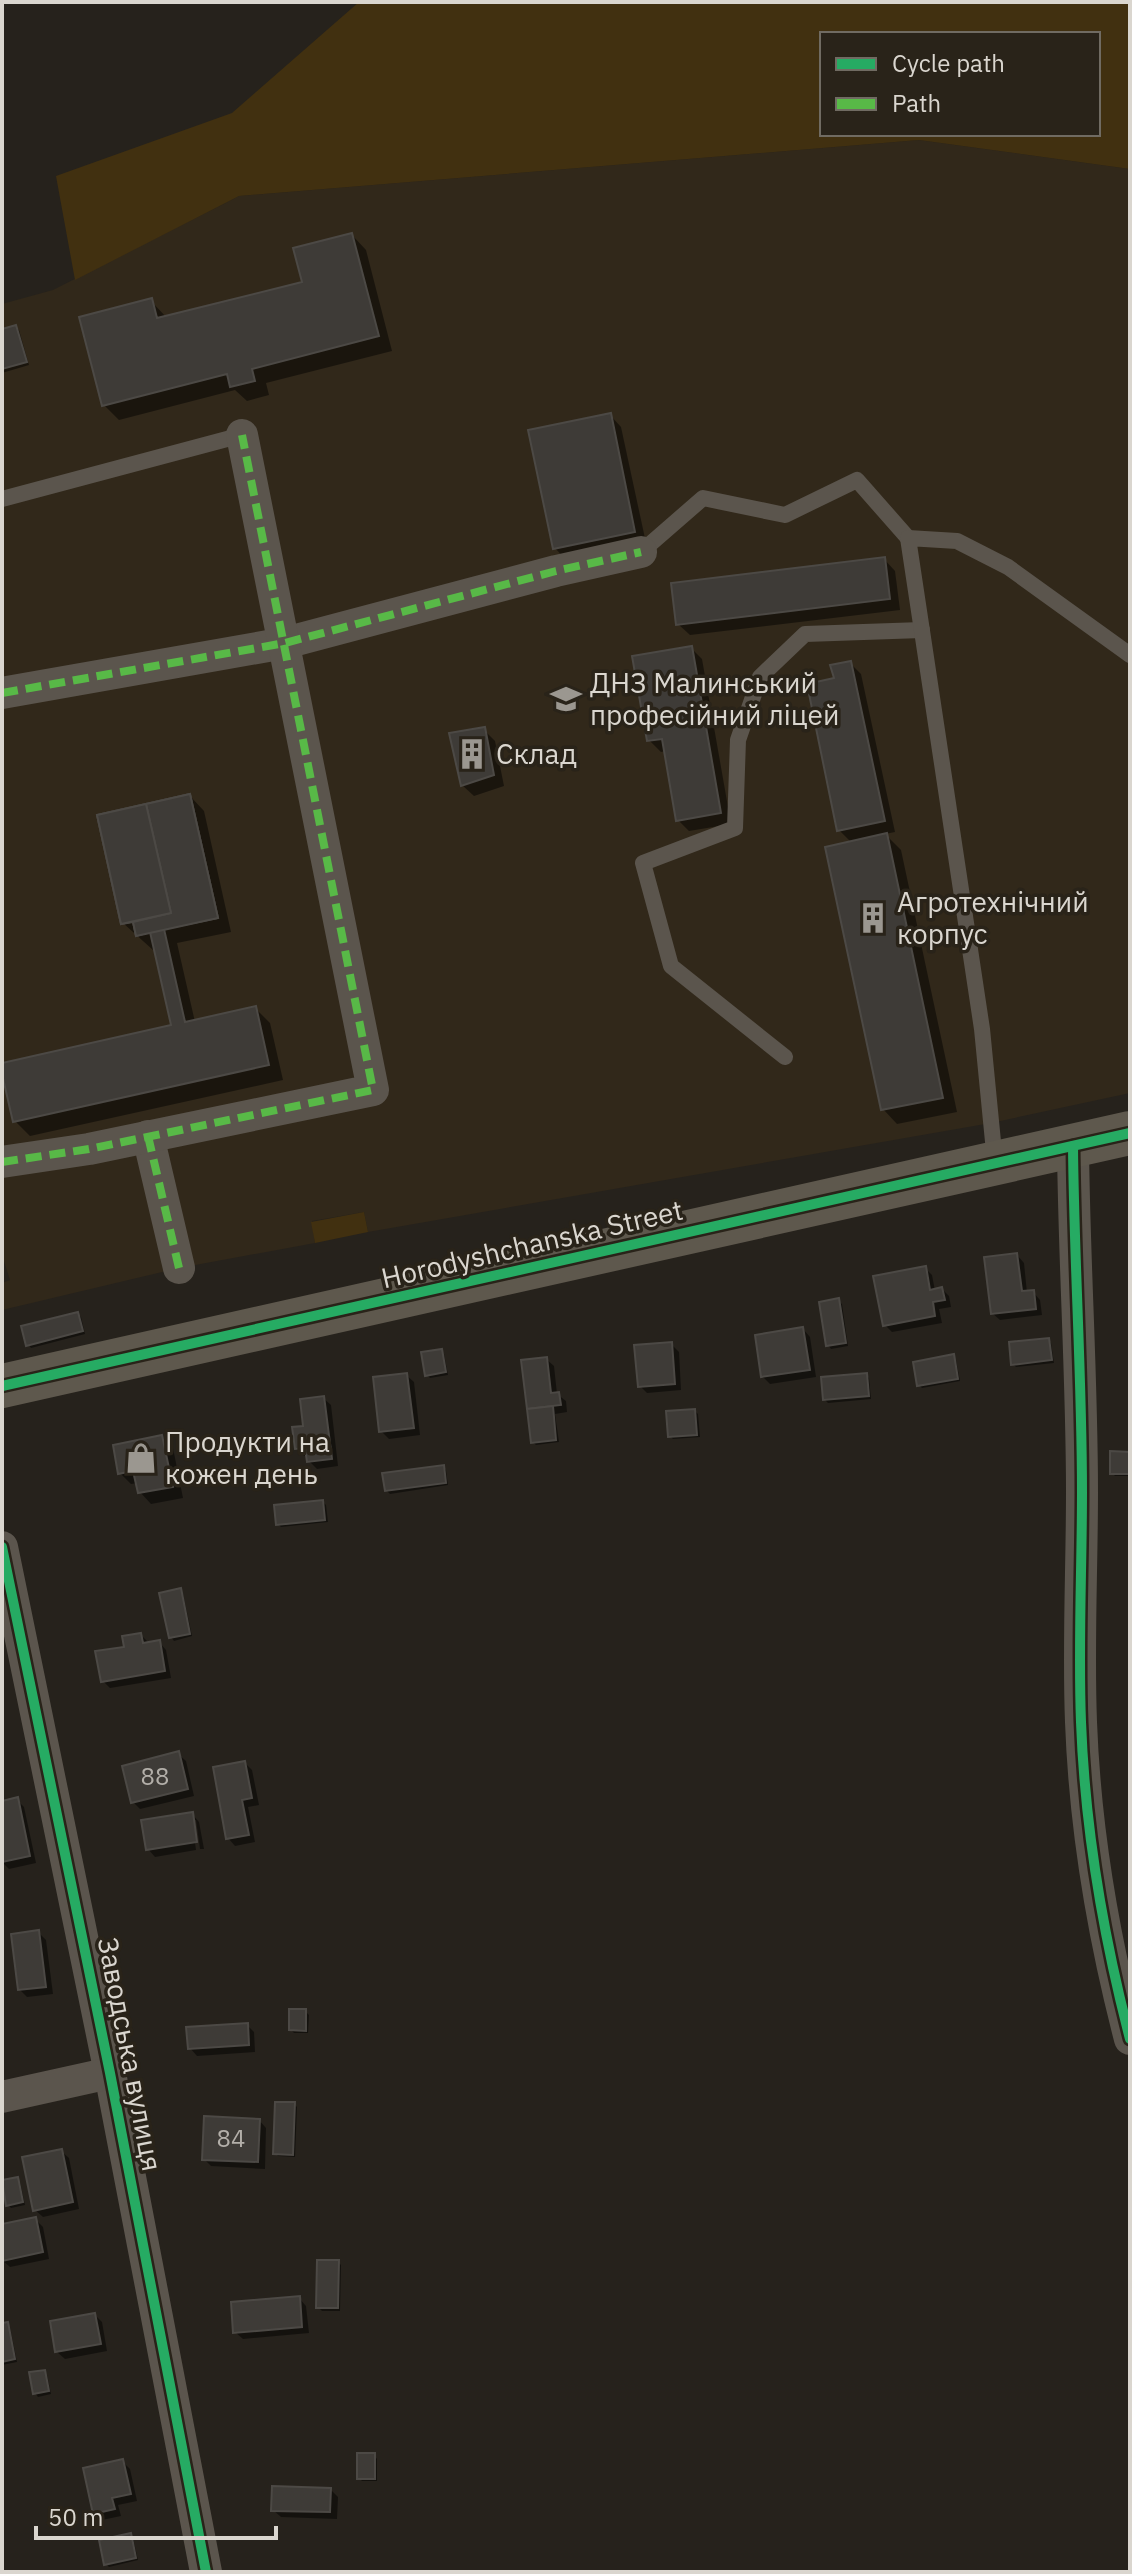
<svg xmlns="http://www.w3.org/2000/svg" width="1132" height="2574" font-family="'IBM Plex Sans',sans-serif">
  <rect width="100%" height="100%" fill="#26221c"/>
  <polygon fill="#31281a" points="919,140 1130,169 1130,1093 991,1123 368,1232 364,1212 312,1221 315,1243 179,1268 2,1310 2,1283 10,1280 2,1255 2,304 53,290 239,196"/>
  <g fill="#413010" fill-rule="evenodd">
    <path d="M359 2H1130V169L919 140 239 196 75 280 56 176 232 113ZM822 34H1098V134H822Z"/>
    <polygon points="364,1212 368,1232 315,1243 311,1222"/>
  </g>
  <g fill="#0007">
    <polygon points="352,235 366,250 392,351 266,383 269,395 247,401 235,390 119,420 104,405 151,301 167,318 304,283"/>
    <polygon points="15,327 19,330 29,365 2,373 2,331"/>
    <polygon points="610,415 621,427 646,543 566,560 555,548"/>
    <polygon points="884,559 895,571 900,610 690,635 678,624"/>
    <polygon points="691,648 702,659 731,824 689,831 678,820 666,751 661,752 649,740"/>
    <polygon points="850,663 861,674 895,832 885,834 901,850 957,1112 897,1124 883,1109 852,843 839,830 836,680"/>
    <polygon points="484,730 495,741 504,786 474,796 462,785"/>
    <polygon points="190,796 204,811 231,932 177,943 195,1022 255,1008 270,1023 283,1080 30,1136 15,1121 2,1065 173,1026 156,949 153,950 123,923"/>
    <polygon points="1017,1255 1024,1263 1027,1293 1033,1292 1040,1300 1042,1315 1000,1320 992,1313"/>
    <polygon points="925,1268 932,1275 935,1291 942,1289 949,1296 951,1307 939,1309 942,1323 892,1332 885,1325"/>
    <polygon points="838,1301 842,1304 848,1346 831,1349 828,1345"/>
    <polygon points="78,1314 81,1317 85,1334 31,1348 28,1344"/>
    <polygon points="803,1329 810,1337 816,1377 770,1384 763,1377"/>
    <polygon points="1048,1340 1051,1343 1054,1363 1016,1367 1013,1364"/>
    <polygon points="671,1344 679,1352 681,1390 647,1393 640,1386"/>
    <polygon points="441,1351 444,1354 448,1375 430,1378 427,1375"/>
    <polygon points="953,1357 956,1360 960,1381 922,1388 919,1385"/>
    <polygon points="546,1359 554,1366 557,1394 566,1401 567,1412 555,1414 559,1442 536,1445 533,1442 524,1362"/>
    <polygon points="406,1375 414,1382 420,1435 389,1439 381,1431"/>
    <polygon points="866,1375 869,1378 871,1399 828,1403 825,1400"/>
    <polygon points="323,1398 331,1405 338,1466 317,1469 309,1461 308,1455 304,1456 297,1448 305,1427"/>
    <polygon points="695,1411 698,1414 700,1437 673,1439 670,1436"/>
    <polygon points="162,1437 173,1448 183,1498 151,1504 140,1492 138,1483 131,1484 120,1473"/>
    <polygon points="1130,1454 1130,1476 1115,1476 1112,1473"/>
    <polygon points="443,1467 446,1470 448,1485 390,1494 387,1491"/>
    <polygon points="323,1502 326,1505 328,1522 281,1527 278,1524"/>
    <polygon points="180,1591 183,1594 192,1636 174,1641 171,1637"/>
    <polygon points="141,1635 148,1642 159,1642 166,1650 171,1678 110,1688 103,1681 126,1648"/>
    <polygon points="178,1754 186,1761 194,1796 140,1809 133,1802"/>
    <polygon points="245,1763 252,1770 259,1805 248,1807 255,1842 235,1846 228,1838"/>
    <polygon points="17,1800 24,1807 36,1863 9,1869 2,1862 2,1803"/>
    <polygon points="192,1814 199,1822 204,1849 200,1849 196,1820 192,1820 196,1850 155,1857 148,1849"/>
    <polygon points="38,1932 46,1940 53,1994 27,1997 20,1990"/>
    <polygon points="305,2011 309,2015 308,2033 294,2033 291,2030"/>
    <polygon points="247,2025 254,2032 255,2052 197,2056 190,2048"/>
    <polygon points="294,2104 297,2107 295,2157 278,2156 275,2153"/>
    <polygon points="259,2120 266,2128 265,2169 211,2166 204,2159"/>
    <polygon points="61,2151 69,2158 79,2209 43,2217 35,2210"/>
    <polygon points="17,2179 20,2182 25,2205 11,2208 8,2205"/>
    <polygon points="35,2219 43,2227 49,2259 10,2267 2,2260 2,2226"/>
    <polygon points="338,2262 341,2265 340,2311 322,2311 318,2307"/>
    <polygon points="299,2298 306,2306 309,2333 243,2339 235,2332"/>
    <polygon points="95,2315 102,2322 107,2351 65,2359 57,2352"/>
    <polygon points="7,2324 10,2327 17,2362 2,2365 2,2325"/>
    <polygon points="44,2372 47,2375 51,2394 38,2397 35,2393"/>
    <polygon points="374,2455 377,2459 377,2481 362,2481 359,2478"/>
    <polygon points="123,2462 130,2469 137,2501 118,2505 121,2516 102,2520 95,2513"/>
    <polygon points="331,2490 338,2497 337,2519 281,2517 273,2510"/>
    <polygon points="130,2535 133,2538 138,2560 109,2567 106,2564"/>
  </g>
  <g fill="#3e3b37" stroke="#4c4945" stroke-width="2">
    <polygon points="352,233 379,336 252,369 255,381 230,387 227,374 102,406 79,317 152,298 157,318 302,282 293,248"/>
    <polygon points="16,325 27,362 2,369 2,329"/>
    <polygon points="611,413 635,532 553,549 528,430"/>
    <polygon points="885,557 890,599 676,625 671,583"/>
    <polygon points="692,646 721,813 676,821 662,739 647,741 632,656"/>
    <polygon points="851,661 885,821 837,831 807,684 834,678 830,665"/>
    <polygon points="485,727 494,775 461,786 449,733"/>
    <polygon points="190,794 218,918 164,929 185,1022 256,1006 269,1065 13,1122 2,1074 2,1063 171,1025 150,932 136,936 133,922 121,924 97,815"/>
    <polygon points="190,794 218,918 136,936 133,922 171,913 146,804"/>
    <polygon points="146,804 171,913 121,924 97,815"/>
    <polygon points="887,833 943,1098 881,1110 825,847"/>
    <polygon points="1017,1253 1022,1291 1034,1290 1036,1309 991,1314 984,1257"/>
    <polygon points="926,1266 930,1290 942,1287 945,1300 933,1302 935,1316 883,1326 873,1276"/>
    <polygon points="839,1298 846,1343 826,1346 819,1302"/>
    <polygon points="78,1312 83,1331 26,1346 21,1326"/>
    <polygon points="803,1327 810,1370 761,1377 755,1335"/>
    <polygon points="1049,1338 1052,1360 1011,1365 1009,1342"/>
    <polygon points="672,1342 675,1384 638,1387 634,1345"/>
    <polygon points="442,1349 446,1372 425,1376 421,1352"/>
    <polygon points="954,1354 958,1379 917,1386 913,1362"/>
    <polygon points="547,1357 551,1393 559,1392 561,1405 527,1409 521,1360"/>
    <polygon points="407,1373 414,1428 379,1432 373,1377"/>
    <polygon points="867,1373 869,1396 823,1400 821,1377"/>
    <polygon points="324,1396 332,1459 307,1462 305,1448 295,1449 292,1427 303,1426 300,1399"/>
    <polygon points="553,1406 556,1440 531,1443 527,1409"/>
    <polygon points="695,1409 697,1435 668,1437 666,1411"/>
    <polygon points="162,1435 173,1487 138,1493 133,1471 118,1474 113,1445"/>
    <polygon points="1110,1451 1130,1452 1130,1474 1110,1474"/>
    <polygon points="444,1465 446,1483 385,1491 382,1473"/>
    <polygon points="323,1500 325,1520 276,1525 274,1505"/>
    <polygon points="181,1588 190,1634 169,1638 159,1593"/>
    <polygon points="141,1633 143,1643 160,1640 165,1671 101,1682 95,1651 124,1647 122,1636"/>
    <polygon points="179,1751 188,1789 131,1803 122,1766"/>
    <polygon points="245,1761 252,1798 242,1800 249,1835 226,1839 213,1767"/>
    <polygon points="18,1797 30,1856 2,1862 2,1801"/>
    <polygon points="193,1812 197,1842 146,1850 141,1820"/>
    <polygon points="39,1930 46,1987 18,1990 11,1934"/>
    <polygon points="289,2009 306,2009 306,2031 289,2030"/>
    <polygon points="248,2023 249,2045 188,2049 186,2027"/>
    <polygon points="275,2102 295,2102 293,2155 273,2154"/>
    <polygon points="204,2116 260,2119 258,2162 202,2160"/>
    <polygon points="62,2149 73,2202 33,2211 22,2157"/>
    <polygon points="18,2177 23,2202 6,2206 2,2180"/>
    <polygon points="36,2217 43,2252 2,2261 2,2224"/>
    <polygon points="317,2260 339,2260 338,2308 316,2308"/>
    <polygon points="300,2296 302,2327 233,2333 231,2302"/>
    <polygon points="95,2313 101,2344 55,2352 50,2321"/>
    <polygon points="8,2322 15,2359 2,2362 2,2323"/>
    <polygon points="45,2370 49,2391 33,2394 29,2372"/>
    <rect x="357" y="2453" width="18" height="26"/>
    <polygon points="123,2459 131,2494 112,2498 115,2509 93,2514 83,2468"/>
    <polygon points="272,2486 331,2488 330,2512 271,2511"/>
    <polygon points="131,2533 136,2558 104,2565 99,2540"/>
  </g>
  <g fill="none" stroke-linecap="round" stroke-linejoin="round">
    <g stroke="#5b554d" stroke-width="16">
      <polyline points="2,499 242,435"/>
      <polyline points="641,552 703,498 785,515 857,480 908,538"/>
      <polyline points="785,1057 671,966 643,863 735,828 738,740 760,677 805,634 922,630"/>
      <polyline points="995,1162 982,1029 908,538 957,541 1008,567 1130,655"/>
    </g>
    <g stroke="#5b554d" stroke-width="32">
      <polyline points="2,693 285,643 556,571 641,552"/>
      <polyline points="148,1136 179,1268"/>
      <path d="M1073 1146C1074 1261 1082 1376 1082 1492 1082 1568 1078 1645 1081 1722 1085 1829 1103 1935 1130 2039"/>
      <polyline points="2,1162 89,1149 373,1090 242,435"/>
      <polyline points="2,1547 110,2073 206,2572"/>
      <polyline points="2,2097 110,2073"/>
    </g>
    <polyline stroke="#5e584d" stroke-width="44" points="2,1386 1130,1133"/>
    <g stroke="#58b947" stroke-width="8" stroke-dasharray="16 8" stroke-linecap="butt">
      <polyline points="2,693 285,643 556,571 641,552"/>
      <polyline points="148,1136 179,1268"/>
      <polyline points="2,1162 89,1149 373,1090 242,435"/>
    </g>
    <defs>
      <g id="cycleway">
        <path d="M1073 1146C1074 1261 1082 1376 1082 1492 1082 1568 1078 1645 1081 1722 1085 1829 1103 1935 1130 2039"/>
        <polyline points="2,1386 1130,1133"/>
        <polyline points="2,1547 110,2073 206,2572"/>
      </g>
    </defs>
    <use href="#cycleway" stroke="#292319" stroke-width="15"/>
    <use href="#cycleway" stroke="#26ab63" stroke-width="10"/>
  </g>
  <defs>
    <symbol id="university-bare" viewBox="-9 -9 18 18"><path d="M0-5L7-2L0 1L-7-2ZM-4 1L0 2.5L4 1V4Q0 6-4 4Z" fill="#9b9790" stroke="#292319" stroke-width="2.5" paint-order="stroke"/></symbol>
    <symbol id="building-bare" viewBox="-9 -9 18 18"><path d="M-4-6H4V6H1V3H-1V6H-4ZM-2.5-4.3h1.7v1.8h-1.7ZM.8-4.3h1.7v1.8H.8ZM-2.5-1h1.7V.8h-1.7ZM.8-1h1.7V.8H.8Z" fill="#9b9790" stroke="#292319" stroke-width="2.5" paint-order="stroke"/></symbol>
    <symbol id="shop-bare" viewBox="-9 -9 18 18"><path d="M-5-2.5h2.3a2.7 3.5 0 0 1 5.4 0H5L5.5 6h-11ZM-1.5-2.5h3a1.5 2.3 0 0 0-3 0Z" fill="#9b9790" stroke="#292319" stroke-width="2.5" paint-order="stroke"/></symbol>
  </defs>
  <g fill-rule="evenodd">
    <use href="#university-bare" x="544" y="677" width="44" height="44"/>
    <use href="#building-bare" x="450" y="732" width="44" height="44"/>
    <use href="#building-bare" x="851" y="896" width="44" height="44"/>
    <use href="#shop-bare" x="119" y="1436" width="44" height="44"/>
  </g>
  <g text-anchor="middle" stroke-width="7" stroke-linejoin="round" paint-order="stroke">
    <g font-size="24" fill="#b3afa9">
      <text x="155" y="1785">88</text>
      <text x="231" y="2147">84</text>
    </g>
    <g font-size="28" fill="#dad6cf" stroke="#292319" text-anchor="start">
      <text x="590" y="693">ДНЗ Малинський<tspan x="590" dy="32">професійний ліцей</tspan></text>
      <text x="496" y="764">Склад</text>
      <text x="897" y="912">Агротехнічний<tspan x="897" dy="32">корпус</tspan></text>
      <text x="165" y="1452">Продукти на<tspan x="165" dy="32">кожен день</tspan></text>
    </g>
    <g font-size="28" fill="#dad6cf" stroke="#292319">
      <text transform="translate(532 1244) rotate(-13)" y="10">Horodyshchanska Street</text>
      <text transform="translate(130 2054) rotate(79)" y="10">Заводська вулиця</text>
    </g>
  </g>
  <rect width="1132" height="2574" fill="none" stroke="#dad6cf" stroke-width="8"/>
  <rect x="820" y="32" width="280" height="104" fill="#292319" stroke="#706b62" stroke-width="2"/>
  <rect x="836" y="58" width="40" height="12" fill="#26ab63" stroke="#706b62" stroke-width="2"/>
  <text x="892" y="72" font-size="24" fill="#dad6cf">Cycle path</text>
  <rect x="836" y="98" width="40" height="12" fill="#58b947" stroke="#706b62" stroke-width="2"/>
  <text x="892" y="112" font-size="24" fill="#dad6cf">Path</text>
  <path d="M36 2526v12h240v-12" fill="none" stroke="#dad6cf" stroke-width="4"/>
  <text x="48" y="2526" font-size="24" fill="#dad6cf" stroke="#292319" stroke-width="6" paint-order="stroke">50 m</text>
</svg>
